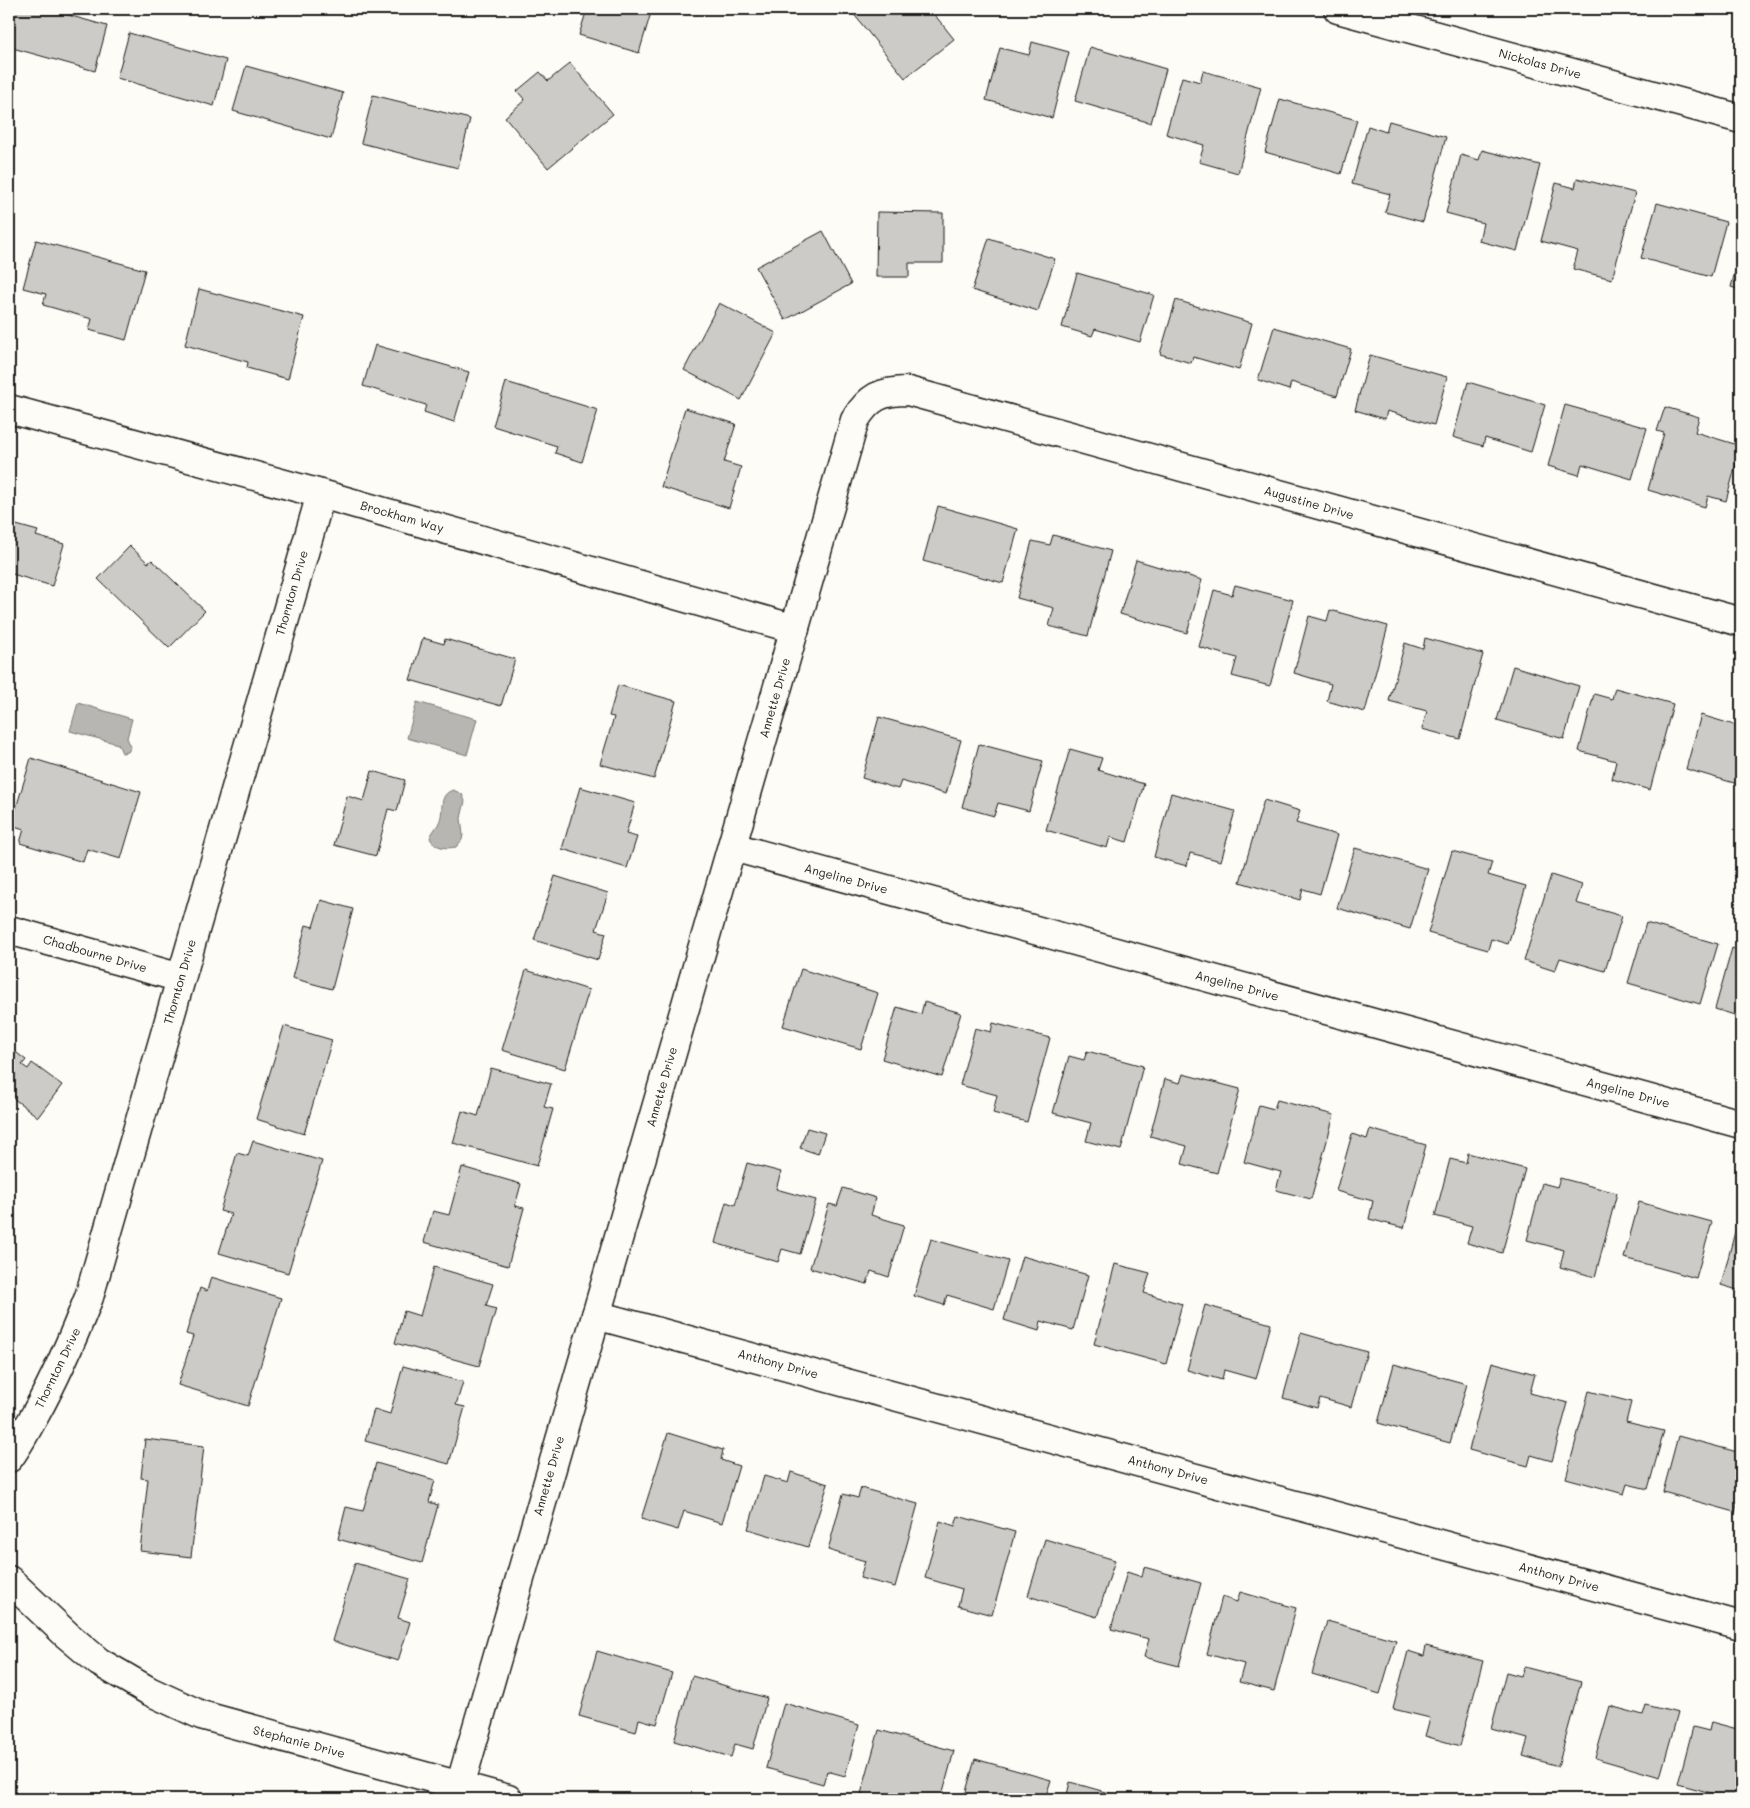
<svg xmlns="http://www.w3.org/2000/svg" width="1750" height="1808" font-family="Mali,sans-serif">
  <rect width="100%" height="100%" fill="#fdfcf7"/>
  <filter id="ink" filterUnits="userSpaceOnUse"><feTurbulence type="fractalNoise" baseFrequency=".02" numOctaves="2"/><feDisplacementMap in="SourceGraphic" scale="10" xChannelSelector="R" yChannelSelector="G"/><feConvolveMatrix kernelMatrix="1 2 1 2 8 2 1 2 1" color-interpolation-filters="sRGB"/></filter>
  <g filter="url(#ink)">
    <g fill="#b7b6b2" stroke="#797876">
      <polygon points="417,702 477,719 467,755 407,738"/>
      <polygon points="78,703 132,719 127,738 131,747 128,752 122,753 118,744 70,731"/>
      <path d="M453 790 462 794 465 801 461 818 463 835 462 840 456 847C447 849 434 848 430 838 432 831 438 827 440 820 444 808 438 795 453 790Z"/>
    </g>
    <g fill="#cccbc8" stroke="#1c1c1c">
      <polygon points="9,9 47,9 107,26 95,71 9,47"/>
      <polygon points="587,9 652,9 639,53 579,35"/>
      <polygon points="856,9 930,9 954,39 905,78 852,12"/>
      <polygon points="129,33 226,60 214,106 117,78"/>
      <polygon points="1032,42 1069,52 1052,118 986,100 1000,48 1029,55"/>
      <polygon points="1090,47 1166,69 1151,123 1075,101"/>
      <polygon points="570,63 613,114 548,168 505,117 525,100 517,91 540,72 548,81"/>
      <polygon points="246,66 343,93 331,139 233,111"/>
      <polygon points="1203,71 1261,87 1238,173 1199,162 1204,145 1166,134 1182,77 1200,82"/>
      <polygon points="373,95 470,119 458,168 361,143"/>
      <polygon points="1280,99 1357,120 1341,174 1265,152"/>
      <polygon points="1389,121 1446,137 1423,222 1385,212 1390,194 1352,184 1368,126 1386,132"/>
      <polygon points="1482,150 1540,165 1517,251 1479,241 1483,223 1446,213 1461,155 1479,160"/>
      <polygon points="1577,178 1635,193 1612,279 1573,269 1578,251 1541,241 1556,183 1575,188"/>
      <polygon points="1657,203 1726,222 1711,277 1641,258"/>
      <polygon points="877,212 943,213 943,263 909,263 909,277 876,277"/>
      <polygon points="823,231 851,284 785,320 756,267"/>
      <polygon points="989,238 1055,259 1038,311 972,290"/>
      <polygon points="36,240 145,270 126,340 89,330 92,319 43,305 46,294 23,288"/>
      <polygon points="1741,250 1741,290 1731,287"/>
      <polygon points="1077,273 1154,295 1140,342 1095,329 1092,336 1062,327"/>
      <polygon points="199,289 304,317 288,379 247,368 248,362 185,345"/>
      <polygon points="1176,300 1252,323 1239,370 1193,357 1191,363 1160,354"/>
      <polygon points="719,303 776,333 741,400 684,370"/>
      <polygon points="1274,327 1351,349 1337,396 1291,382 1289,390 1258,380"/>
      <polygon points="375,345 469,372 454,422 424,412 426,405 363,386"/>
      <polygon points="1370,355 1447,377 1434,425 1387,411 1385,419 1355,410"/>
      <polygon points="506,382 598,410 582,462 555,453 557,446 493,426"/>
      <polygon points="1468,382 1545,405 1531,452 1485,438 1483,446 1453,437"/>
      <polygon points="1565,405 1647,428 1632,479 1582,464 1579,475 1548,466"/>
      <polygon points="1665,407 1699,417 1695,432 1741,446 1726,501 1708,496 1705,507 1648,490 1664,433 1657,431"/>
      <polygon points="685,408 736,424 724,462 741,467 729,508 661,487"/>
      <polygon points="938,506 1018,529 1003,583 923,561"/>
      <polygon points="9,523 38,531 36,536 64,544 52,586 9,573"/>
      <polygon points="1053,535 1111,551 1088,636 1049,626 1054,608 1017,598 1032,541 1050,545"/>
      <polygon points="130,546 148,563 152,560 205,611 169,648 98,579"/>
      <polygon points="1136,560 1202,580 1187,633 1120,614"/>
      <polygon points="1235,585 1293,600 1270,686 1232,676 1237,658 1199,647 1214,590 1232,595"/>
      <polygon points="1330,610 1388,626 1365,712 1327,701 1331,684 1294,673 1309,616 1327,621"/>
      <polygon points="423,638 444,644 445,639 515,659 501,706 410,680"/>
      <polygon points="1425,638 1483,654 1460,739 1422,729 1427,711 1389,701 1405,643 1423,649"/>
      <polygon points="1513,666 1579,686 1564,739 1497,720"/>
      <polygon points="618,685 676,701 654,779 600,764 614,717 609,716"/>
      <polygon points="1615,688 1673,704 1650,790 1612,779 1616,761 1579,751 1594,694 1612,699"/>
      <polygon points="1701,715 1741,727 1741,785 1686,769"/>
      <polygon points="879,717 961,740 946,794 901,781 898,789 862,778"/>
      <polygon points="979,744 1043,761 1029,811 998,803 994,816 962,807"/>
      <polygon points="1070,749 1102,758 1098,770 1144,784 1127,842 1110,837 1107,848 1046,830"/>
      <polygon points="31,758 141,792 121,859 87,849 83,862 20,843 24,829 11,825"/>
      <polygon points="372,771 405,780 397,811 388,809 376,856 334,845 347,796 364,801"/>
      <polygon points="580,787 635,803 626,834 637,837 627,868 562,849"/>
      <polygon points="1171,793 1235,811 1221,861 1190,853 1187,866 1154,857"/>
      <polygon points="1264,800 1300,811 1296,823 1337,835 1320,894 1303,889 1300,900 1240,882"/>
      <polygon points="1355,848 1428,869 1410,929 1337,908"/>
      <polygon points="1452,851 1492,862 1488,875 1526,886 1508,944 1491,939 1488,950 1428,933"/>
      <polygon points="1551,875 1582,885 1576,903 1622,916 1605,971 1560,958 1555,971 1524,961"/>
      <polygon points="555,876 608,893 596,930 606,933 598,960 534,940"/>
      <polygon points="321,900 353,909 332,989 292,978 306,925 313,927"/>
      <polygon points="1646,923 1718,944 1700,1004 1628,983"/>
      <polygon points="1732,948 1741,951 1741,1017 1715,1009"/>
      <polygon points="801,969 878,993 861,1049 783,1026"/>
      <polygon points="526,970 589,990 565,1069 502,1050"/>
      <polygon points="924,1002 961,1013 942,1077 882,1059 897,1007 921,1014"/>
      <polygon points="993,1023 1050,1038 1027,1122 993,1113 997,1095 960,1085 975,1028 991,1032"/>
      <polygon points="284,1026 332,1040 304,1134 256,1119"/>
      <polygon points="9,1047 26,1060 22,1065 28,1069 32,1063 62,1085 38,1117 9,1095"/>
      <polygon points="1087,1051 1143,1066 1121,1150 1086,1141 1091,1123 1053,1113 1069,1056 1084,1060"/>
      <polygon points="491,1068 551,1084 544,1107 553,1109 537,1166 453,1143 462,1111 478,1116"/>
      <polygon points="1183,1074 1240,1089 1217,1173 1182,1164 1187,1146 1150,1136 1165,1079 1180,1083"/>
      <polygon points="1277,1100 1334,1115 1311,1199 1276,1190 1281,1172 1244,1162 1259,1105 1274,1109"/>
      <polygon points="807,1128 825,1133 818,1154 800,1148"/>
      <polygon points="1370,1129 1426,1145 1404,1228 1369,1219 1373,1201 1336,1191 1352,1134 1367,1139"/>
      <polygon points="253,1141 322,1161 288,1273 219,1253 231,1214 220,1211 237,1153 248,1156"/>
      <polygon points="1468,1153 1525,1169 1502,1253 1467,1243 1472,1226 1435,1216 1450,1159 1466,1163"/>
      <polygon points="747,1163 781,1172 776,1189 816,1200 800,1254 782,1249 778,1262 715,1243 726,1202 735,1205"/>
      <polygon points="462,1167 521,1184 515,1206 524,1208 508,1266 424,1242 433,1211 449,1215"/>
      <polygon points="1560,1178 1617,1193 1595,1277 1560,1267 1564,1250 1527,1240 1542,1183 1557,1187"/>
      <polygon points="843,1188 876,1198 871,1215 904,1225 889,1277 871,1271 867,1284 810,1268 829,1204 837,1206"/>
      <polygon points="1639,1202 1712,1222 1696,1278 1624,1258"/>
      <polygon points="1736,1228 1741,1230 1741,1291 1721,1285"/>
      <polygon points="931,1239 1008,1261 994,1309 947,1295 944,1305 914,1296"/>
      <polygon points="1022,1256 1088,1275 1073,1330 1041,1321 1039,1331 1004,1320"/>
      <polygon points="1115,1264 1150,1273 1144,1293 1182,1304 1166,1364 1094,1344"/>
      <polygon points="434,1267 493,1284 486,1306 496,1309 479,1366 395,1343 404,1311 420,1316"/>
      <polygon points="211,1277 281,1298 248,1406 178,1385 193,1336 186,1334 200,1288 207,1291"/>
      <polygon points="1205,1305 1271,1324 1256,1379 1224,1370 1222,1380 1187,1370"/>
      <polygon points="1301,1333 1367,1352 1351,1407 1320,1398 1317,1408 1283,1398"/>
      <polygon points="1492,1362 1535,1374 1530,1393 1568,1403 1552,1461 1531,1455 1528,1466 1469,1450"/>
      <polygon points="1394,1364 1467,1384 1450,1443 1378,1423"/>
      <polygon points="403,1366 463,1382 456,1405 465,1407 449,1464 365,1441 374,1409 390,1414"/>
      <polygon points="1589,1391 1631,1402 1626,1422 1664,1431 1648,1489 1627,1484 1624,1494 1566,1478"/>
      <polygon points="668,1433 723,1450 721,1460 739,1466 722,1523 684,1511 678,1530 641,1519"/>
      <polygon points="1678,1436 1741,1453 1741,1489 1735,1512 1663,1492"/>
      <polygon points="145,1439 204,1446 191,1557 140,1551 148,1479 141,1478"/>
      <polygon points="376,1463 435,1480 429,1502 438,1505 422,1563 338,1539 346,1507 363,1511"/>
      <polygon points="791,1472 828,1484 808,1547 748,1529 764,1476 788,1483"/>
      <polygon points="861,1488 918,1504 895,1587 860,1578 865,1561 828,1550 843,1494 858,1498"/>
      <polygon points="958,1516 1015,1532 992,1615 958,1606 962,1589 925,1578 940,1521 955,1526"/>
      <polygon points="1045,1539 1115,1560 1097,1617 1028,1596"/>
      <polygon points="355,1563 410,1579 398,1618 410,1622 398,1661 332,1641"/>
      <polygon points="1144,1567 1201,1583 1179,1666 1144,1657 1149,1639 1111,1629 1127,1572 1142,1577"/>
      <polygon points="1240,1592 1296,1608 1274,1691 1239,1682 1244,1664 1207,1654 1222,1597 1237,1602"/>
      <polygon points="1327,1621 1396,1640 1380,1694 1312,1674"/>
      <polygon points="1426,1646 1483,1661 1460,1746 1425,1736 1430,1718 1393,1709 1408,1651 1424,1656"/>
      <polygon points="597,1651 672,1673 657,1724 639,1719 636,1732 579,1716"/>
      <polygon points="1524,1667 1581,1682 1558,1766 1523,1756 1528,1739 1491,1729 1506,1672 1521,1676"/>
      <polygon points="692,1676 767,1698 753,1749 735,1744 731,1757 674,1741"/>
      <polygon points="784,1703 859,1725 845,1776 827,1771 823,1784 766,1768"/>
      <polygon points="1646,1705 1678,1713 1660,1777 1595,1758 1610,1706 1643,1715"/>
      <polygon points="1711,1722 1741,1730 1741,1799 1714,1799 1715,1794 1678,1784 1693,1727 1709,1731"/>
      <polygon points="879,1730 954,1751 941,1799 921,1797 921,1799 879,1799 861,1794"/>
      <polygon points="975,1759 1051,1780 1045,1799 964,1799"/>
      <polygon points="1070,1782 1130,1799 1066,1799"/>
    </g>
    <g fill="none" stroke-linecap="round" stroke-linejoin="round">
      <defs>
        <g id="street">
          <polyline points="1338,9 1741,119"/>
          <polyline points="9,409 321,494 795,629"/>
          <polyline points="733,847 1741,1124"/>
          <polyline points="9,930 181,978"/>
          <polyline points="596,1315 1741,1626"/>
          <path d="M9 1458C19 1445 26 1430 35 1415 56 1377 73 1338 89 1297L321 494"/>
          <polyline points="9,1580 67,1635 99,1662 149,1691 201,1715 508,1799"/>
          <path d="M460 1786 855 420C869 397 881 391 908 391L1741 622"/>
        </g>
      </defs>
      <use href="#street" stroke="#1c1c1c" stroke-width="31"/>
      <use href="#street" stroke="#fdfcf7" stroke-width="28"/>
    </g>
  </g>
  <g text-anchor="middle" stroke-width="4.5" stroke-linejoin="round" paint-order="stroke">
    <g font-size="12" fill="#1c1c1c" stroke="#fdfcf7">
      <text transform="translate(1540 64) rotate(15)" y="4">Nickolas Drive</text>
      <text transform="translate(1309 503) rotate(16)" y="4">Augustine Drive</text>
      <text transform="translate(402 517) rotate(16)" y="4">Brockham Way</text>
      <text transform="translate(292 593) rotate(-74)" y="4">Thornton Drive</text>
      <text transform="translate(775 698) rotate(-74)" y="4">Annette Drive</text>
      <text transform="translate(846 879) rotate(15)" y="4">Angeline Drive</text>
      <text transform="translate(95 954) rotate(16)" y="4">Chadbourne Drive</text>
      <text transform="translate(180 982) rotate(-74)" y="4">Thornton Drive</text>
      <text transform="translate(1237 986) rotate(15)" y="4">Angeline Drive</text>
      <text transform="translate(662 1087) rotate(-74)" y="4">Annette Drive</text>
      <text transform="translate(1628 1093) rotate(15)" y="4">Angeline Drive</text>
      <text transform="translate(778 1364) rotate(15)" y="4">Anthony Drive</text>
      <text transform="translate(58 1368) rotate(-64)" y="4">Thornton Drive</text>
      <text transform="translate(1168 1470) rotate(15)" y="4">Anthony Drive</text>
      <text transform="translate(549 1476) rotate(-74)" y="4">Annette Drive</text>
      <text transform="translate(1559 1577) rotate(15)" y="4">Anthony Drive</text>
      <text transform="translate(299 1742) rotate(15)" y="4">Stephanie Drive</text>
    </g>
  </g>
  <rect width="1750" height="1808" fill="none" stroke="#fdfcf7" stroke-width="30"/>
  <rect x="15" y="15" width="1720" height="1778" fill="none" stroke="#1c1c1c" stroke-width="2" filter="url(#ink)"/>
</svg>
